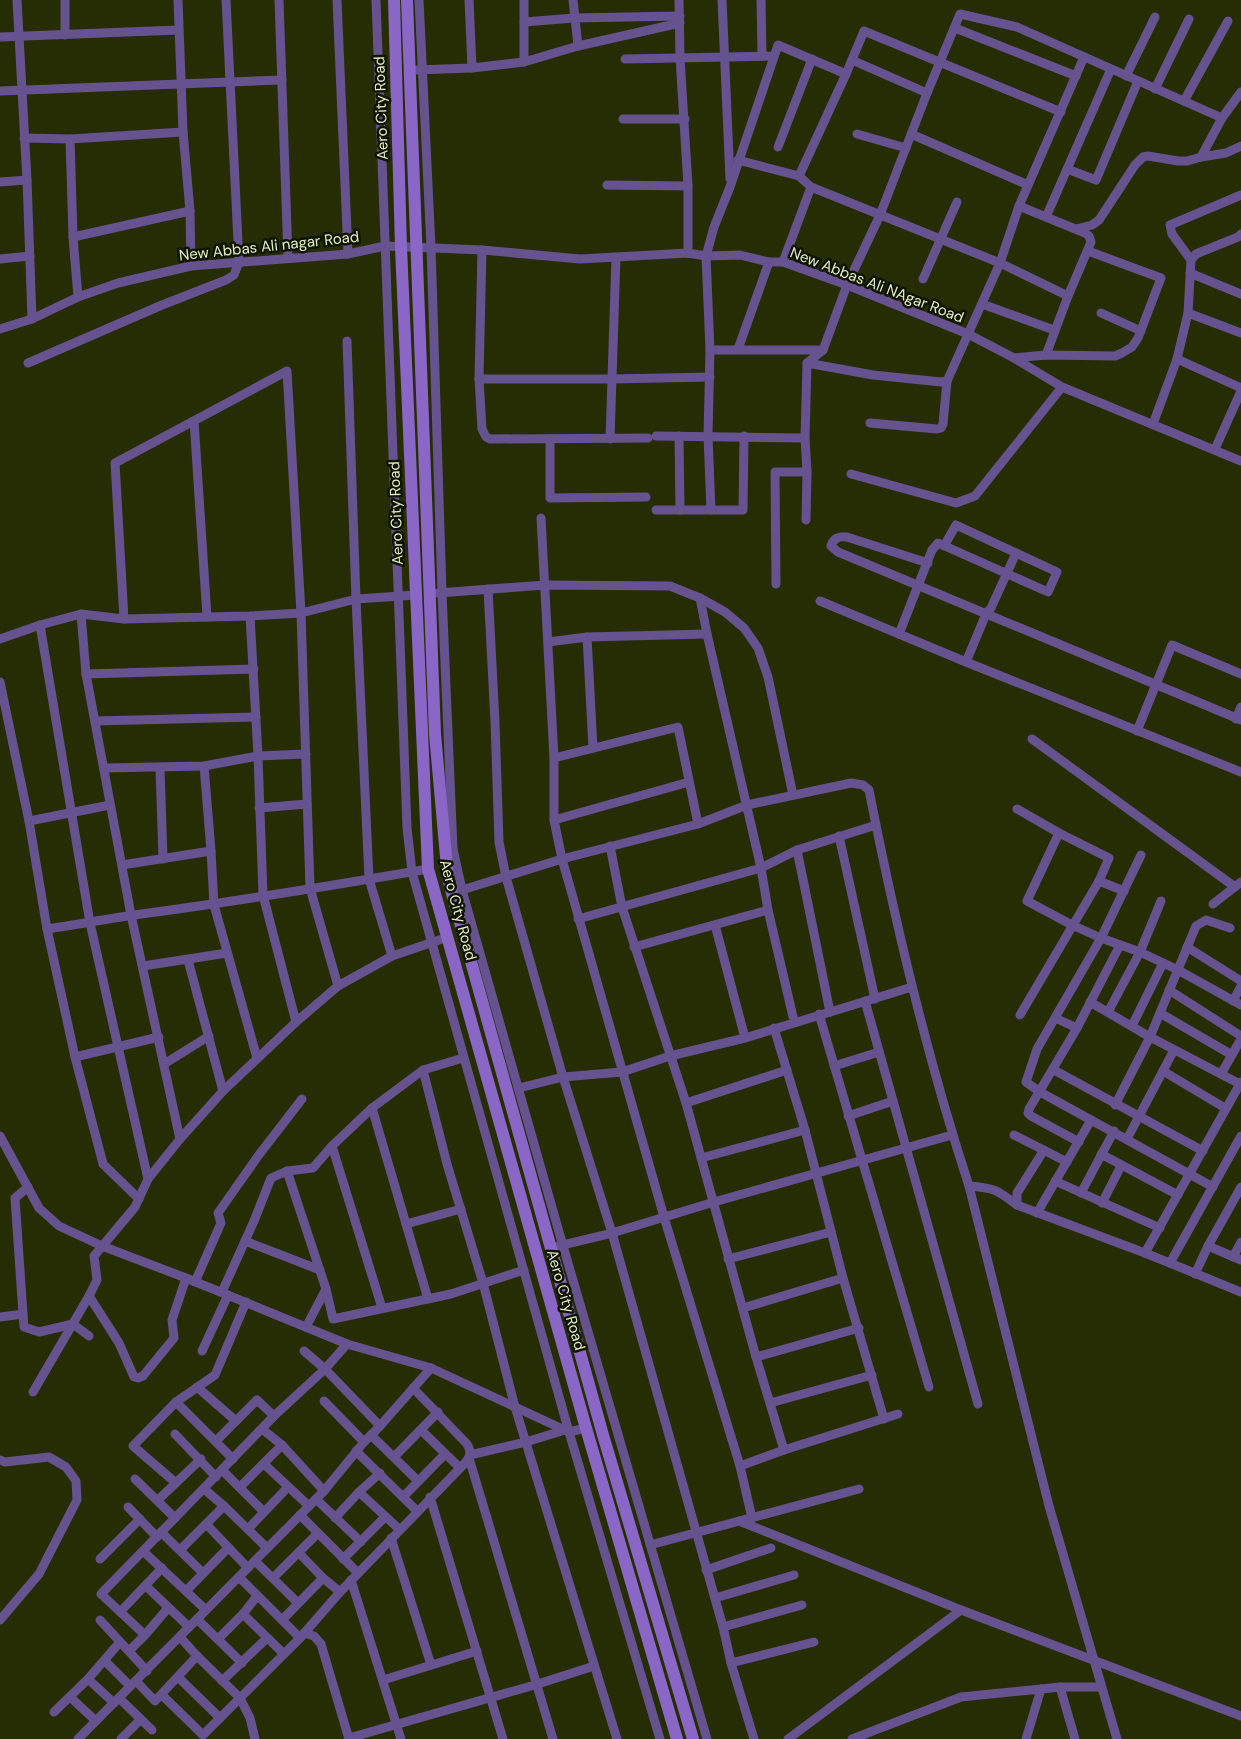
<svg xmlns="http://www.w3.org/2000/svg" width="1241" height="1739" font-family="'DM Sans',sans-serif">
  <rect width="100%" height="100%" fill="#262c04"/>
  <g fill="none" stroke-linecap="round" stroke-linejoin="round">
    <g stroke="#66528e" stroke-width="9">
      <polyline points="17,0 27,180 32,319"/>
      <polyline points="65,0 65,35"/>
      <polyline points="178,0 183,132 190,211 191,266"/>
      <polyline points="279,0 288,258"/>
      <polyline points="337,0 348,254"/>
      <polyline points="376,0 407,828 412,872 569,1432 660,1739"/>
      <polyline points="419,0 431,247 442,593 453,849 462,890 563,1246 707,1739"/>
      <polyline points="469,0 472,68"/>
      <polyline points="573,0 578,46"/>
      <polyline points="679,0 680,58 688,186 688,253"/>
      <polyline points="722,0 730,179"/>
      <polyline points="761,0 762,56"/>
      <polyline points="524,22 574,18 680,16"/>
      <polyline points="955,28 1076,76"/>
      <polyline points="0,37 178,30"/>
      <polyline points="625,59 774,56"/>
      <polyline points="852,60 927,93"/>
      <polyline points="524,62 524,0"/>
      <polyline points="416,70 472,68 524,62 578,46 680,23"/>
      <polyline points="1126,76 1155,17"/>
      <polyline points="1155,89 1189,19"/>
      <polyline points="0,91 282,80"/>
      <polyline points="1184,101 1228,21"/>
      <polyline points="623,119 685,119"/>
      <polyline points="857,134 906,148"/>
      <polyline points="911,134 1028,185"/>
      <polyline points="24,138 70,139 183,132"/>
      <polyline points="70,139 73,237 78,297"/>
      <polyline points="778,147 812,59"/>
      <polyline points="1201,157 1226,153 1241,146"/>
      <polyline points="738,160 799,176 811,187 1000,263 1068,296"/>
      <polyline points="1067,169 1096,180 1138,81"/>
      <polyline points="799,176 846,74 864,31 1061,112"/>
      <polyline points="0,182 27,180"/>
      <polyline points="607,185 688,186"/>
      <polyline points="1019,206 1085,233 1089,236 1091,242 1068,296 1046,355"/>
      <polyline points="1046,217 1111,69"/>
      <polyline points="1076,229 1092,225 1099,220 1135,165 1143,157 1148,156 1178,161 1187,161 1201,157 1222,118 1241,92"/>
      <polyline points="73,237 190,211"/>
      <polyline points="482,250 479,379 482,429 486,437 490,439 648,438"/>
      <polyline points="0,259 30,256"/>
      <polyline points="1191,260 1196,254 1238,237 1241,234"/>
      <polyline points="783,262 811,187"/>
      <polyline points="1190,273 1241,294"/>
      <polyline points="923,279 957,202"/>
      <polyline points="982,304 1054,330"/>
      <polyline points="1101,313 1141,331"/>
      <polyline points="1188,313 1241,333"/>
      <polyline points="0,329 32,319 78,297 118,283 191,266 348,254 385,246 482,250 580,259 688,253 706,256 740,255 769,262 783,262 847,285 968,334 1014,358 1062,387 1241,461"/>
      <polyline points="347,341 356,599 369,879 392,956"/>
      <polyline points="738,349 769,262"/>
      <polyline points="710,350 823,350"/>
      <polyline points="1014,358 1046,355 1115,356 1122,353 1132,347 1138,338 1161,278 1088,251"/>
      <polyline points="1177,359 1241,388"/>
      <polyline points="28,363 162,305 226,280 234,275 239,262 226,0"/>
      <polyline points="807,363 873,375 941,382 947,381 1000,263 1019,206 1084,57"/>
      <polyline points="479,379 612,379 710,377"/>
      <polyline points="194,421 207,617"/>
      <polyline points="870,423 937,429 941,428 943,424 947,381"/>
      <polyline points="1153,424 1177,359 1188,313 1191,260 1172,234 1170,225 1241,195"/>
      <polyline points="656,436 805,438"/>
      <polyline points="679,436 680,510"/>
      <polyline points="550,439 550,498 646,497"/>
      <polyline points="610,439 616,257"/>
      <polyline points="1215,449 1241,391"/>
      <polyline points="851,474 956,503 975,496 1062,387"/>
      <polyline points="656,510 743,510 744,436"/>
      <polyline points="711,510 708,436 710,350 706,256 714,227 730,187 778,45 846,74"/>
      <polyline points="541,518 554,758 554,820 562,859 664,1217 740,1466 752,1518"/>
      <polyline points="806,520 807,472 805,438 807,363 823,350 847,285 880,215 927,93 960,14 1017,27 1222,118"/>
      <path d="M928 563 847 537C840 536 833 538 831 546L838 552 1241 720"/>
      <polyline points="776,584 775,472 807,472"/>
      <polyline points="488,589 495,722 499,842 506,877 563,1077 612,1233 723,1627 731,1663 814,1642"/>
      <polyline points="438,593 545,585 670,586 700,598 707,634 761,868 768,910 794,1021"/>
      <polyline points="700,598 725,612 744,628 758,648 768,677 793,795"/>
      <polyline points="820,601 966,662 1241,772"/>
      <polyline points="81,614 86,674 131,915 180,1139"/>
      <polyline points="250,616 258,756 263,895 296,1022"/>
      <polyline points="124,619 115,463 287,371 301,613 310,888 338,986"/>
      <polyline points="40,625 90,923 148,1179"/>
      <polyline points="899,634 932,550 938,543 1048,592 1057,572 956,525 944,546"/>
      <polyline points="587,637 593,748"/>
      <polyline points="0,639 40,625 81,614 124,619 250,616 301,613 356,599 416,595"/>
      <polyline points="548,642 587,637 707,634"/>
      <polyline points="966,662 986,614 991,608 1016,553"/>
      <polyline points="86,674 254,669"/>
      <polyline points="0,682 29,821 47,929 75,1057 103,1164 139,1199"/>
      <polyline points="1236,719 1241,707"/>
      <polyline points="95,721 256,717"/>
      <polyline points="1137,731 1172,645 1241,674"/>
      <polyline points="1032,739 1235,887"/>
      <polyline points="554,758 678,727 698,824"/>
      <polyline points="204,766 211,851 214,905 257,1058"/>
      <polyline points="104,768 204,766 258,756 306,754"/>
      <polyline points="160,768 163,859"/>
      <polyline points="259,808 307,804"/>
      <polyline points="1017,809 1059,833 1109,858 1099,881 1020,1015"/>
      <polyline points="554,820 689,782"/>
      <polyline points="29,821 110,805"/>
      <polyline points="1059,833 1027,901 1072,925 1101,938 1140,952 1178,970 1241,1005"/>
      <polyline points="839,836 875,999"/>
      <polyline points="610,846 622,907 686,1103 756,1357 784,1450"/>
      <polyline points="797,850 830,1012"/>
      <polyline points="1141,855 1101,938 1037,1049 1026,1082 1040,1092 1213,1187"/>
      <polyline points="122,865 211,851"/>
      <polyline points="1099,881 1124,891"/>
      <path d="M462 890 562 859 698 824 747 805 851 783 863 785 869 790C895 923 927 1057 969 1186L1049 1506 1117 1739"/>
      <polyline points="1213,904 1241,882"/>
      <polyline points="578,919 761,868 797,850 876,825"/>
      <polyline points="715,925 745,1038"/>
      <path d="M47 929C76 925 105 919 134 915 232 902 330 886 428 869"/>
      <polyline points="634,947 768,910"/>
      <polyline points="1187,947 1241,981"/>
      <polyline points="188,960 223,1091"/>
      <polyline points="143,966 227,953"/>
      <polyline points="1169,990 1241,1036"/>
      <polyline points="865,1001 978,1404"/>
      <polyline points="1233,1001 1241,986"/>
      <polyline points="1090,1002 1150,1037 1240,1084"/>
      <polyline points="1108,1012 1140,952 1161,901"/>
      <polyline points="1160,1013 1232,1055"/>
      <polyline points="819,1014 929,1387"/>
      <polyline points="1055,1018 1077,1028"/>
      <polyline points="1132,1026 1163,963"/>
      <polyline points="774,1028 805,1130 843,1278 884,1419"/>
      <polyline points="75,1057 159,1037"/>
      <polyline points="164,1064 209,1036"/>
      <polyline points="834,1066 879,1052"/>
      <polyline points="423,1070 447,1164 483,1283 515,1407 617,1739"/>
      <polyline points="1054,1070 1203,1151"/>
      <polyline points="1163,1071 1225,1108"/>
      <polyline points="1221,1074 1241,1039"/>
      <polyline points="519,1088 563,1077 622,1072 670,1056 745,1038 912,987"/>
      <polyline points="686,1103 787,1070"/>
      <polyline points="1115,1105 1150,1037 1196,926 1206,920 1230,928"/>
      <polyline points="372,1108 428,1299"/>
      <polyline points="848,1116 893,1101"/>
      <polyline points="1014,1135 1067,1162"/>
      <polyline points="0,1136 39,1208 59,1226 102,1246 186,1278 347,1344 431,1368 569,1432 586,1428"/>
      <polyline points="1127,1139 1174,1050"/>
      <polyline points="1079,1142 1031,1116 1028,1113 1029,1109 1077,1028 1120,945"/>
      <polyline points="332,1146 382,1308"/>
      <polyline points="1101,1154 1178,1195"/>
      <polyline points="701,1158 805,1130"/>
      <polyline points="287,1171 326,1289 333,1319 451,1294 524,1270"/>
      <polyline points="1055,1181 1160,1228"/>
      <path d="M969 1186C995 1188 997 1190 1017 1205L1145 1253 1241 1292"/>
      <polyline points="1081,1193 1114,1131"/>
      <polyline points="1102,1203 1121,1166"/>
      <polyline points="1017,1205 1017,1193 1044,1150"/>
      <polyline points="1037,1213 1091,1120"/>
      <polyline points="406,1224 461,1209"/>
      <polyline points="245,1241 320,1270"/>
      <polyline points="558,1246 612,1233 714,1202 952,1135"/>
      <polyline points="1208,1246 1241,1260"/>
      <polyline points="1145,1253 1241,1082"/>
      <polyline points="1233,1257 1241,1242"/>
      <polyline points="728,1259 831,1232"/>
      <polyline points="1170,1263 1241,1136"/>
      <polyline points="1195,1274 1208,1246 1241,1187"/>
      <polyline points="195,1282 221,1223 218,1213 258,1156 302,1099"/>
      <polyline points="222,1292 254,1221 271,1178 287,1171 313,1168 332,1146 372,1108 423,1070 463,1058"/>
      <polyline points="89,1296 119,1343 134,1377 138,1378 143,1376 174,1338 172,1320 186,1278"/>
      <polyline points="743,1308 843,1278"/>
      <polyline points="23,1314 15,1198 28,1187"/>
      <polyline points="0,1317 23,1314 24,1327 39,1332 73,1324 89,1336"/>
      <polyline points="306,1327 326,1289"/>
      <polyline points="202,1351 228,1295"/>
      <polyline points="304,1351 325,1369 380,1426"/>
      <polyline points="756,1357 859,1328"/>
      <polyline points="197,1387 236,1421"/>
      <polyline points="33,1392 89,1296 97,1280 94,1256 135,1207 148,1179 180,1139 223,1091 296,1022 338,986 392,956 448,937"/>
      <polyline points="324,1401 364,1442"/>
      <polyline points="176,1402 233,1459"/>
      <polyline points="770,1403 872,1375"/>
      <polyline points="262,1429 282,1445 324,1491"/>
      <polyline points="421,1430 460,1468"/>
      <polyline points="175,1434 216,1477"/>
      <polyline points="371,1435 418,1481"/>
      <polyline points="216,1441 257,1400 274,1416"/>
      <polyline points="356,1451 417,1511"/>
      <polyline points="470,1455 526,1442 565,1430"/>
      <polyline points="394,1457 438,1412"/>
      <polyline points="469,1458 553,1739"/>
      <polyline points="0,1460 5,1462 49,1457 66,1467 76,1481 77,1500 39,1574 0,1620"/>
      <polyline points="264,1464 309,1506"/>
      <polyline points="740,1466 784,1450 898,1414"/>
      <polyline points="222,1470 264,1512"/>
      <polyline points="135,1479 175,1518"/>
      <polyline points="176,1483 133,1446 176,1402 215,1375 246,1302"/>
      <polyline points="240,1487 282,1445"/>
      <polyline points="204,1489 224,1506 267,1548"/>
      <polyline points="359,1492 399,1529"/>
      <polyline points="403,1497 445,1454"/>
      <polyline points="430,1497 503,1739"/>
      <polyline points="316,1499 361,1542"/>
      <polyline points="158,1500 201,1459"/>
      <polyline points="128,1507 157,1537"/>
      <polyline points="300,1515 358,1573"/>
      <polyline points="335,1518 359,1492 380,1473"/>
      <polyline points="739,1521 961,1610 1241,1716"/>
      <polyline points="206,1524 248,1568"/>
      <polyline points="248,1529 288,1487"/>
      <polyline points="161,1532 203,1573"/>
      <polyline points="391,1538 431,1665"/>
      <polyline points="650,1545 859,1489"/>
      <polyline points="180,1550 224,1506"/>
      <polyline points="143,1551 206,1610"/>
      <polyline points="299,1553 323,1578 340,1592"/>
      <polyline points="100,1559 140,1519"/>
      <polyline points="343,1559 385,1517"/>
      <polyline points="255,1561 298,1603"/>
      <polyline points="706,1570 771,1548"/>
      <polyline points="239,1577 300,1638"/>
      <polyline points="273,1578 317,1534"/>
      <polyline points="351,1580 401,1739"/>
      <polyline points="146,1586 189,1627"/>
      <polyline points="186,1591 228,1548"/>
      <polyline points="715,1598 794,1575"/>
      <polyline points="120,1612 162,1568"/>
      <polyline points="243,1614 284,1654"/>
      <polyline points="197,1619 242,1663"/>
      <polyline points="100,1620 147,1671"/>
      <polyline points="282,1620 323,1578"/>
      <polyline points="723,1627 802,1605"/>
      <polyline points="304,1633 314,1636 321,1644 349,1739"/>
      <polyline points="145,1635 101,1594 274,1416 325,1369 347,1344"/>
      <polyline points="180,1637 197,1656 240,1698 250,1718 255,1739"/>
      <polyline points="218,1639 243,1614 257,1596"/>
      <polyline points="129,1651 145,1635 168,1608"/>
      <polyline points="105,1661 130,1686"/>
      <polyline points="731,1663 754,1739"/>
      <polyline points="178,1677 220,1718"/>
      <polyline points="88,1679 114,1703"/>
      <polyline points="383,1680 477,1651"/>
      <polyline points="136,1681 155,1701 197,1656"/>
      <polyline points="222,1681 267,1638"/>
      <polyline points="1060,1687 1075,1739"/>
      <path d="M162 1695 203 1735 300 1638 340 1592 466 1462C471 1455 471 1451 467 1444L413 1388"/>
      <polyline points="70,1697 96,1721"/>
      <polyline points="119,1698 152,1730"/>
      <polyline points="54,1712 88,1679 120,1642"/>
      <polyline points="349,1738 538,1684 594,1666"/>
      <polyline points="78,1739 324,1491 364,1442 380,1426 431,1368"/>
      <polyline points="121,1739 140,1720"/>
      <polyline points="788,1739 961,1610"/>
      <polyline points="852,1739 961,1697 1041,1689"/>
      <polyline points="1026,1739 1041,1689 1060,1687 1101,1687"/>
    </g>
    <g stroke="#8a67c7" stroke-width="12">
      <polyline points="394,0 401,247 428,869 586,1428 677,1739"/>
      <polyline points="407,0 435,734 448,879 603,1435 693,1739"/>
    </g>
  </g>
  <g text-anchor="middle" stroke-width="5" stroke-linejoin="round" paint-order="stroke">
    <g font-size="15" fill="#e4edc8" stroke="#0f1400">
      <text transform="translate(381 108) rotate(-92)" y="5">Aero City Road</text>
      <text transform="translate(269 246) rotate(-6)" y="5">New Abbas Ali nagar Road</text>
      <text transform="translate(877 285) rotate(21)" y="5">New Abbas Ali NAgar Road</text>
      <text transform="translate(396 513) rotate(-92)" y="5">Aero City Road</text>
      <text transform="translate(458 910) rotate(75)" y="5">Aero City Road</text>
      <text transform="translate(566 1300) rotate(74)" y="5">Aero City Road</text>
    </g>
  </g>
</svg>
